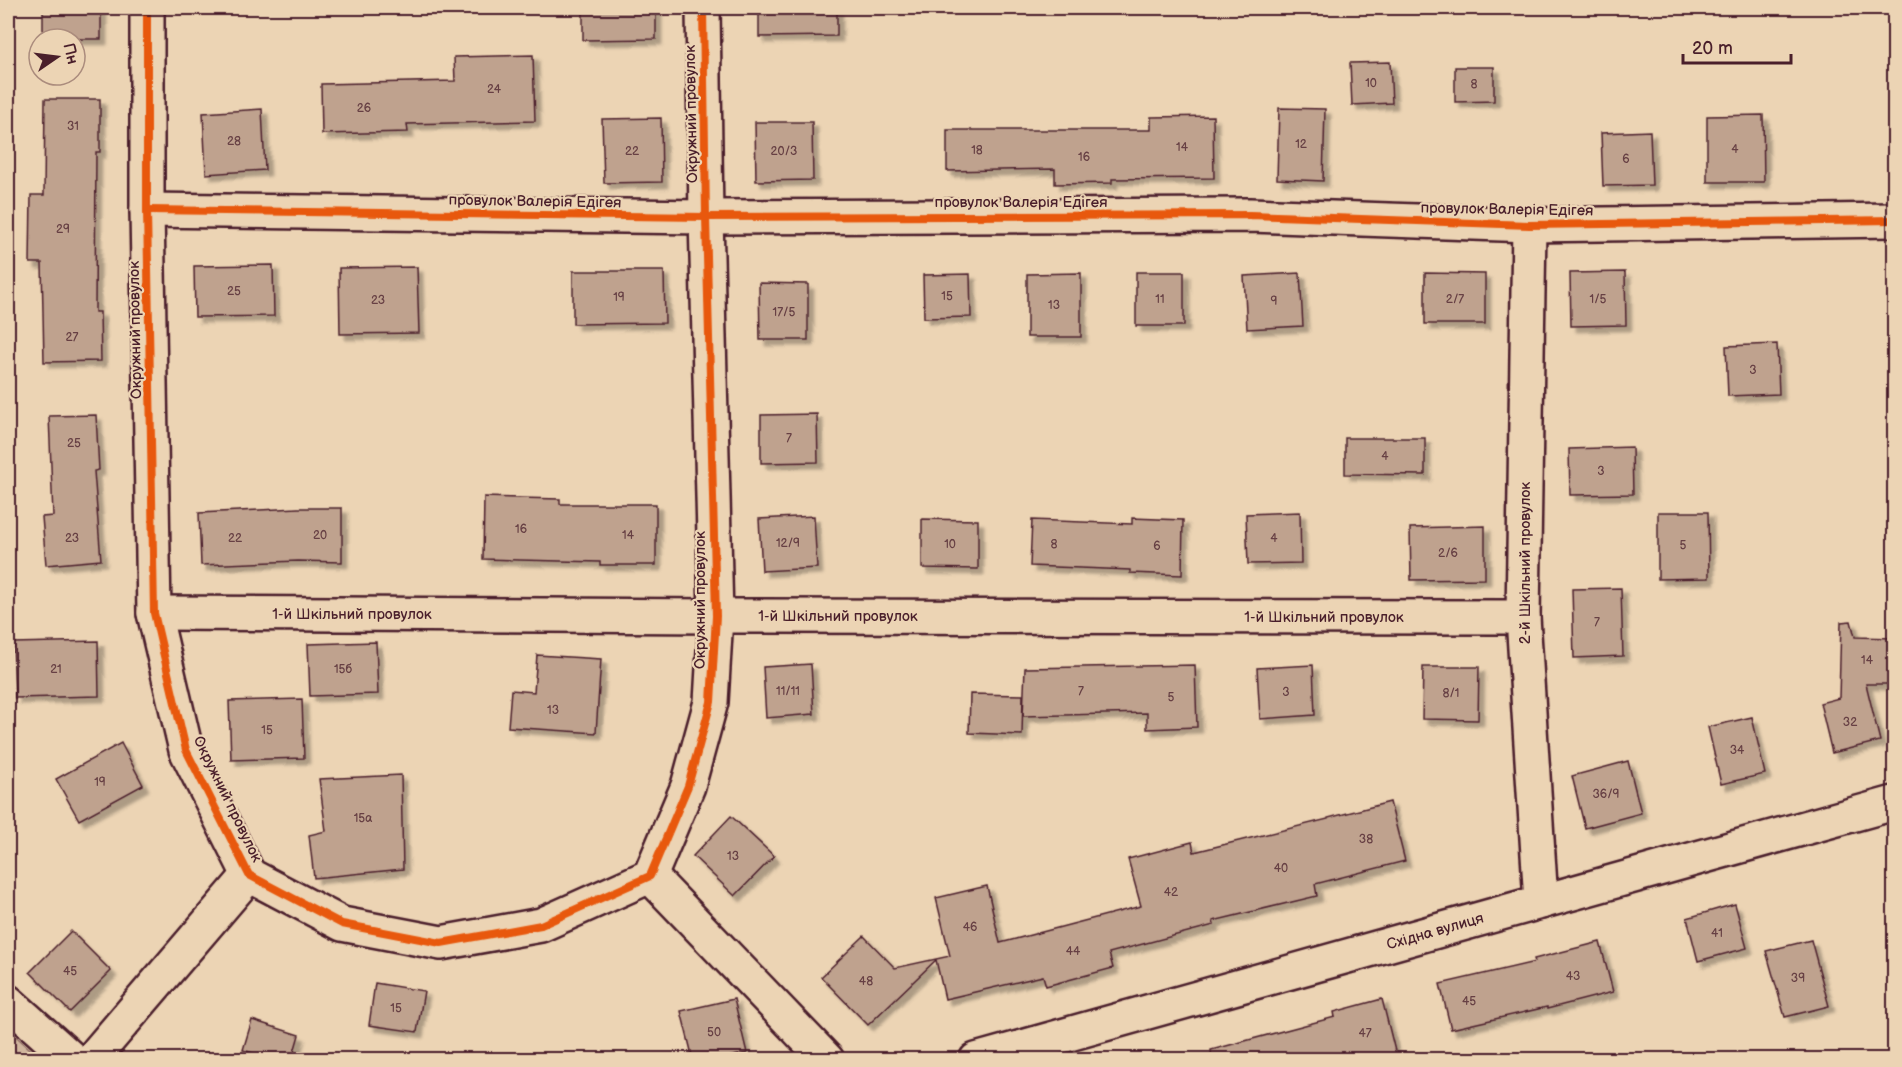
<svg xmlns="http://www.w3.org/2000/svg" width="1902" height="1067" font-family="'Balsamiq Sans',sans-serif">
  <defs>
    <filter id="shadow"><feDropShadow dx="5.5" dy="5.5" stdDeviation="1.5" flood-color="#0004"/></filter>
  </defs>
  <rect width="100%" height="100%" fill="#ecd4b4"/>
  <filter id="ink" filterUnits="userSpaceOnUse"><feTurbulence type="fractalNoise" baseFrequency=".0167" numOctaves="2"/><feDisplacementMap in="SourceGraphic" scale="12" xChannelSelector="R" yChannelSelector="G"/><feConvolveMatrix kernelMatrix="1 2 1 2 8 2 1 2 1" color-interpolation-filters="sRGB"/></filter>
  <g filter="url(#ink)">
    <polygon fill="#d1b69e" stroke="#8e6a64" stroke-width="1.5" points="8,1029 41,1059 8,1059"/>
    <g fill="#bfa28e" stroke="#4a1f2b" stroke-width="1.5" filter="url(#shadow)">
      <rect x="43" y="8" width="58" height="31"/>
      <polygon points="583,8 656,8 656,39 583,40"/>
      <polygon points="759,8 837,8 837,36 759,37"/>
      <polygon points="533,55 535,121 407,124 408,132 322,134 321,84 455,81 454,57"/>
      <polygon points="1390,62 1392,103 1352,105 1350,63"/>
      <polygon points="1455,67 1494,67 1494,101 1455,102"/>
      <polygon points="45,99 100,99 100,152 96,152 95,312 100,312 101,361 44,362 42,263 30,263 31,195 44,195"/>
      <polygon points="1279,108 1325,109 1323,181 1277,179"/>
      <polygon points="262,109 265,170 206,174 203,113"/>
      <polygon points="1763,115 1764,182 1707,182 1707,116"/>
      <polygon points="1213,116 1214,178 1112,179 1112,183 1055,184 1055,169 947,171 947,130 1151,130 1151,117"/>
      <polygon points="661,118 662,182 604,183 602,119"/>
      <polygon points="755,122 812,122 813,180 756,181"/>
      <polygon points="1650,131 1652,185 1603,186 1601,133"/>
      <polygon points="273,265 274,316 195,317 194,266"/>
      <polygon points="417,267 419,333 340,334 339,268"/>
      <polygon points="573,271 664,271 665,323 573,324"/>
      <rect x="1136" y="272" width="48" height="54"/>
      <polygon points="1625,272 1626,325 1571,326 1570,273"/>
      <polygon points="1081,273 1081,337 1027,337 1027,274"/>
      <polygon points="1300,273 1303,326 1247,329 1244,276"/>
      <polygon points="1425,273 1485,274 1485,324 1425,324"/>
      <polygon points="970,274 971,317 924,318 923,275"/>
      <polygon points="759,283 808,284 808,340 760,340"/>
      <polygon points="1777,344 1779,394 1728,396 1726,346"/>
      <polygon points="817,414 818,462 761,463 761,415"/>
      <polygon points="96,415 99,470 94,471 101,560 46,565 42,517 53,516 49,416"/>
      <polygon points="1345,438 1425,438 1425,475 1345,474"/>
      <polygon points="1632,447 1633,494 1570,495 1569,449"/>
      <polygon points="484,497 560,499 560,504 656,504 656,565 600,565 600,562 483,559"/>
      <polygon points="298,508 342,508 342,562 298,561 201,565 199,513"/>
      <polygon points="1300,512 1301,563 1248,564 1246,514"/>
      <polygon points="1658,512 1708,512 1709,578 1658,579"/>
      <polygon points="814,516 817,568 762,571 759,519"/>
      <polygon points="1132,518 1183,520 1182,575 1130,573 1130,570 1030,566 1032,520 1132,524"/>
      <polygon points="922,519 978,520 978,569 922,568"/>
      <polygon points="1485,526 1485,579 1411,580 1410,528"/>
      <polygon points="1621,588 1623,656 1574,658 1572,589"/>
      <polygon points="1851,621 1855,637 1894,638 1894,684 1866,684 1880,741 1832,753 1820,703 1839,698 1841,622"/>
      <polygon points="98,641 99,696 15,698 13,643"/>
      <polygon points="376,642 378,694 310,696 308,644"/>
      <polygon points="537,655 601,659 596,733 508,727 511,690 534,692"/>
      <polygon points="811,664 814,714 766,718 763,667"/>
      <polygon points="1195,665 1197,727 1147,729 1147,713 1023,716 1025,668"/>
      <polygon points="1313,665 1315,715 1260,719 1257,668"/>
      <polygon points="1423,667 1479,667 1478,720 1422,719"/>
      <polygon points="970,694 1023,695 1022,735 969,733"/>
      <polygon points="302,699 304,758 231,760 229,701"/>
      <polygon points="1752,717 1765,774 1721,784 1708,727"/>
      <polygon points="121,743 143,785 79,820 56,779"/>
      <polygon points="1628,761 1641,813 1585,828 1572,776"/>
      <polygon points="401,775 403,869 314,878 309,835 326,831 319,779"/>
      <polygon points="1390,802 1405,861 1315,884 1317,896 1213,921 1214,925 1109,953 1113,968 1046,986 1043,976 945,999 936,960 868,1025 821,977 864,936 895,968 950,956 936,898 987,886 1000,943 1141,906 1128,859 1192,842 1194,852 1328,819 1328,818"/>
      <polygon points="731,816 774,856 735,896 693,856"/>
      <polygon points="1735,904 1747,948 1698,961 1687,918"/>
      <polygon points="71,931 111,971 70,1012 30,972"/>
      <polygon points="1811,940 1829,1006 1785,1017 1766,951"/>
      <polygon points="1600,942 1613,992 1547,1009 1547,1007 1451,1029 1440,984 1535,962 1534,959"/>
      <polygon points="375,983 424,991 417,1032 369,1025"/>
      <polygon points="734,999 747,1053 719,1059 693,1059 681,1011"/>
      <polygon points="1382,999 1396,1055 1378,1059 1212,1059 1211,1050 1335,1017 1334,1012"/>
      <polygon points="252,1020 299,1035 292,1059 273,1059 243,1050"/>
    </g>
    <g fill="none" stroke-linecap="round" stroke-linejoin="round">
      <defs>
        <g id="minor">
          <polyline points="147,8 147,210 154,613 186,750 249,875 342,924 441,943 541,925 650,876 688,786 711,702 716,616 706,217 703,8"/>
          <polyline points="147,210 706,217 1250,215 1529,225 1894,220"/>
          <polyline points="1529,225 1523,617 1541,902"/>
          <polyline points="154,613 716,616 1523,617"/>
          <polyline points="650,876 827,1060"/>
          <polyline points="8,1002 73,1060"/>
          <polyline points="91,1060 249,875"/>
          <polyline points="976,1060 1894,803"/>
        </g>
      </defs>
      <use href="#minor" stroke="#4a1f2b" stroke-width="38"/>
      <use href="#minor" stroke="#ecd4b4" stroke-width="33"/>
      <defs>
        <g id="cycleway">
          <polyline points="147,8 147,210 154,613 186,750 249,875 342,924 441,943 541,925 650,876 688,786 711,702 716,616 706,217 703,8"/>
          <polyline points="147,210 706,217 1250,215 1529,225 1894,220"/>
        </g>
      </defs>
      <use href="#cycleway" stroke="#ecd4b4" stroke-width="11"/>
      <use href="#cycleway" stroke="#e8590c" stroke-width="8"/>
    </g>
  </g>
  <g text-anchor="middle" stroke-width="4.5" stroke-linejoin="round" paint-order="stroke">
    <g font-size="12" fill="#674044">
      <text x="1371" y="87">10</text>
      <text x="1474" y="88">8</text>
      <text x="494" y="93">24</text>
      <text x="364" y="112">26</text>
      <text x="73" y="130">31</text>
      <text x="234" y="145">28</text>
      <text x="1301" y="148">12</text>
      <text x="1182" y="151">14</text>
      <text x="1735" y="153">4</text>
      <text x="977" y="154">18</text>
      <text x="632" y="155">22</text>
      <text x="784" y="155">20/3</text>
      <text x="1084" y="161">16</text>
      <text x="1626" y="163">6</text>
      <text x="63" y="233">29</text>
      <text x="234" y="295">25</text>
      <text x="947" y="300">15</text>
      <text x="619" y="301">19</text>
      <text x="1160" y="303">11</text>
      <text x="1455" y="303">2/7</text>
      <text x="1598" y="303">1/5</text>
      <text x="378" y="304">23</text>
      <text x="1274" y="305">9</text>
      <text x="1054" y="309">13</text>
      <text x="784" y="316">17/5</text>
      <text x="72" y="341">27</text>
      <text x="1753" y="374">3</text>
      <text x="789" y="442">7</text>
      <text x="74" y="447">25</text>
      <text x="1385" y="460">4</text>
      <text x="1601" y="475">3</text>
      <text x="521" y="533">16</text>
      <text x="320" y="539">20</text>
      <text x="628" y="539">14</text>
      <text x="72" y="542">23</text>
      <text x="235" y="542">22</text>
      <text x="1274" y="542">4</text>
      <text x="788" y="547">12/9</text>
      <text x="950" y="548">10</text>
      <text x="1054" y="548">8</text>
      <text x="1683" y="549">5</text>
      <text x="1157" y="550">6</text>
      <text x="1448" y="557">2/6</text>
      <text x="1597" y="626">7</text>
      <text x="1867" y="664">14</text>
      <text x="56" y="673">21</text>
      <text x="343" y="673">15б</text>
      <text x="788" y="695">11/11</text>
      <text x="1081" y="695">7</text>
      <text x="1286" y="696">3</text>
      <text x="1451" y="697">8/1</text>
      <text x="1171" y="701">5</text>
      <text x="553" y="714">13</text>
      <text x="1850" y="726">32</text>
      <text x="267" y="734">15</text>
      <text x="1737" y="754">34</text>
      <text x="100" y="786">19</text>
      <text x="1606" y="798">36/9</text>
      <text x="363" y="822">15а</text>
      <text x="1366" y="843">38</text>
      <text x="733" y="860">13</text>
      <text x="1281" y="872">40</text>
      <text x="1171" y="896">42</text>
      <text x="970" y="931">46</text>
      <text x="1717" y="937">41</text>
      <text x="1073" y="955">44</text>
      <text x="70" y="975">45</text>
      <text x="1573" y="980">43</text>
      <text x="1798" y="982">39</text>
      <text x="866" y="985">48</text>
      <text x="1469" y="1005">45</text>
      <text x="396" y="1012">15</text>
      <text x="714" y="1036">50</text>
      <text x="1365" y="1037">47</text>
    </g>
    <g font-size="15" fill="#4a1f2b" stroke="#ecd4b4">
      <text transform="translate(691 114) rotate(-91)" y="5">Окружний провулок</text>
      <text transform="translate(535 201) rotate(1)" y="5">провулок Валерія Едігея</text>
      <text x="1021" y="207">провулок Валерія Едігея</text>
      <text transform="translate(1507 209) rotate(1)" y="5">провулок Валерія Едігея</text>
      <text transform="translate(135 330) rotate(-91)" y="5">Окружний провулок</text>
      <text transform="translate(1525 563) rotate(-90)" y="5">2-й Шкільний провулок</text>
      <text transform="translate(700 600) rotate(-90)" y="5">Окружний провулок</text>
      <text x="352" y="619">1-й Шкільний провулок</text>
      <text x="838" y="621">1-й Шкільний провулок</text>
      <text x="1324" y="622">1-й Шкільний провулок</text>
      <text transform="translate(228 799) rotate(64)" y="5">Окружний провулок</text>
      <text transform="translate(1435 931) rotate(-16)" y="5">Східна вулиця</text>
    </g>
  </g>
  <rect width="1902" height="1067" fill="none" stroke="#ecd4b4" stroke-width="30"/>
  <rect x="15" y="15" width="1872" height="1037" fill="none" stroke="#4a1f2b" stroke-width="2" filter="url(#ink)"/>
  <g transform="translate(57 57) rotate(76)"><circle r="28" fill="#ecd4b4" stroke="#ab8c7d" stroke-width="1.5"/>
  <path d="M0-4.5L10 22L0 15L-10 22Z" fill="#4a1f2b"/>
  <text y="-9" font-size="16" font-weight="bold" text-anchor="middle" fill="#4a1f2b">Пн</text>
  </g>
  <path d="M1683 54v9h108v-9" fill="none" stroke="#4a1f2b" stroke-width="3"/>
  <text x="1692" y="54" font-size="18" fill="#4a1f2b" stroke="#ecd4b4" stroke-width="4.5" paint-order="stroke">20 m</text>
</svg>
